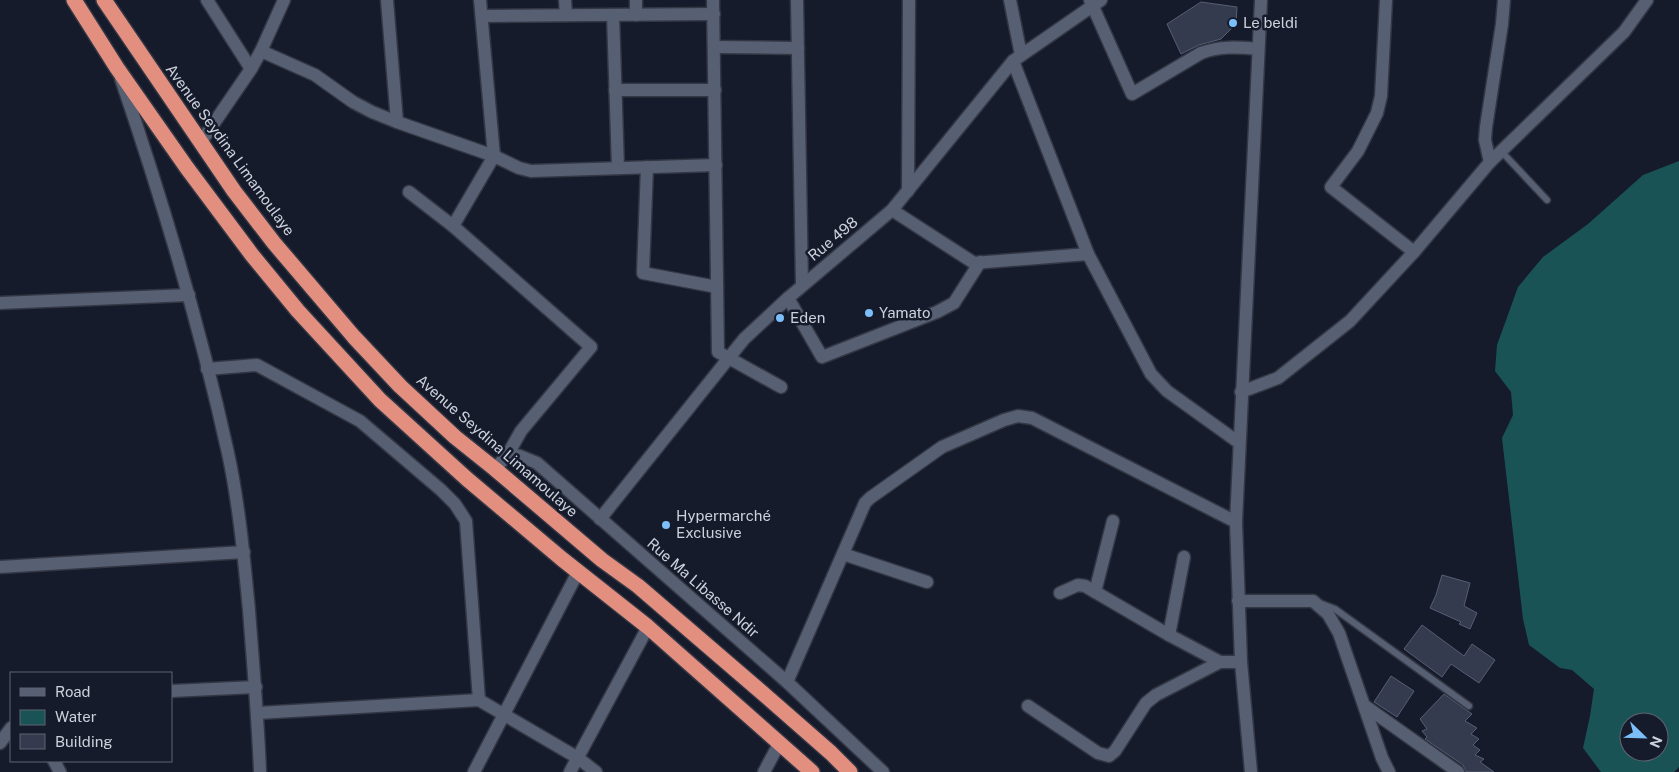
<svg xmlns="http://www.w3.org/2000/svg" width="1679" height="772" font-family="'Public Sans',sans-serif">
  <rect width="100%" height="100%" fill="#151b2b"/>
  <path fill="#195356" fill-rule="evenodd" d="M1679 161V767L1674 772H1601L1583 748 1590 716 1594 689 1572 670 1560 668 1529 645 1523 619 1502 438 1513 415 1511 392 1495 371 1497 345 1518 287 1543 257 1588 224 1643 175ZM1629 722H1659V752H1629Z"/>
  <g fill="#343b4e" stroke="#565e72">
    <polygon points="1201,2 1237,7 1236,24 1221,39 1199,45 1181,54 1167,24"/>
    <polygon points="1442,575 1470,583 1464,606 1477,613 1470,629 1459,624 1461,622 1430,608 1436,595"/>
    <polygon points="1422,625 1464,656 1472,644 1495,660 1479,683 1451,664 1442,677 1404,649"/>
    <polygon points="1391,676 1414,691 1397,717 1374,702"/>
    <polygon points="1444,694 1472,714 1465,721 1477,728 1471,734 1479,739 1473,745 1480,750 1475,755 1484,759 1480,762 1494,772 1466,772 1463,765 1425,739 1427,737 1422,731 1427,729 1420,719"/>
  </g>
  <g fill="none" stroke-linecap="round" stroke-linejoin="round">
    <defs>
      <g id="lane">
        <polyline points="1501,151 1547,200"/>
        <polyline points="1322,604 1335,609 1469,706"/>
      </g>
      <g id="street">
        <polyline points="207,0 251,69"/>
        <polyline points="387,0 397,122"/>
        <polyline points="480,0 494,156 453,226 591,347 521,431 508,454"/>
        <polyline points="565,0 566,15"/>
        <polyline points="636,0 636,15"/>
        <polyline points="713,0 718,352 781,387"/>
        <polyline points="797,0 802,285"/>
        <polyline points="1010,0 1021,55"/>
        <path d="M1090 0 1132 94 1201 53C1220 46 1237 47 1258 49"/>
        <polyline points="1386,0 1381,96 1377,113 1358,151 1331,187 1414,252"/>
        <polyline points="613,15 618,168"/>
        <polyline points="482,16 714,14"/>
        <polyline points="714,47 798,48"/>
        <polyline points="261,51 315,75 353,102 372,112 397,122 494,156 519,168 531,171 716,165"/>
        <polyline points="1013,61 1088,254 1151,374 1167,391 1238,442"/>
        <path d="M121 79C163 202 200 326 228 453 239 504 244 558 249 610 253 664 258 718 260 772"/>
        <polyline points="615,90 715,90"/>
        <polyline points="201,142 251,69 261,51 284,0"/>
        <polyline points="1490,162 1485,140 1486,127 1502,24 1504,0"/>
        <polyline points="647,167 643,273 717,287"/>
        <polyline points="908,191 909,0"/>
        <polyline points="409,192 453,226"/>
        <polyline points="892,210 974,263 1088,254"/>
        <polyline points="788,298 822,357 937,312 954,303 980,262"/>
        <polyline points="0,303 189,295"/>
        <polyline points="207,369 257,365 360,421 441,490 455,504 466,521 479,700"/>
        <polyline points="1241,392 1278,378 1350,321 1414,252 1490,162 1624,32 1647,0"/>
        <polyline points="843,554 927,582"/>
        <polyline points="0,567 244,552"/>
        <polyline points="1095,592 1113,521"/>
        <polyline points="1060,593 1078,585 1085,586 1169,635 1220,662 1241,662"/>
        <polyline points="1238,601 1313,601 1328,614 1339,633 1382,758 1389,772"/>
        <polyline points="1169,635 1184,557"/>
        <polyline points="787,682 865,503 870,498 942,447 1004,420 1018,416 1032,418 1236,522"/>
        <polyline points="171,691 256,687"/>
        <polyline points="1028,706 1098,753 1109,756 1115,751 1146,703 1156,695 1220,662"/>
        <polyline points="1365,706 1458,772"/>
        <polyline points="258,713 479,700 578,758 596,772"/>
        <polyline points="0,743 11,728"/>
        <polyline points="54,761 60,772"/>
        <polyline points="474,772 578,572"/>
        <polyline points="570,772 648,627"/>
        <polyline points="764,772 780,742"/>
      </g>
      <g id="secondary">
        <polyline points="495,469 508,454 520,456 537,463 787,682 883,772"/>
        <polyline points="600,519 744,339 788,298 892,210 1013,61 1101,0"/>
        <polyline points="1251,772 1241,662 1236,522 1261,0"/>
      </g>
      <g id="highway">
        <polyline points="74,0 117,68 187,168 252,255 298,311 380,400 467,479 562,559 648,627 812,772"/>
        <polyline points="104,0 234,191 274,243 354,337 400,386 455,437 495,469 602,560 638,586 759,690 831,753 850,772"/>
      </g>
    </defs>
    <use href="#lane" stroke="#333643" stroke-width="9"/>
    <use href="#street" stroke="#333643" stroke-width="15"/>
    <use href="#secondary" stroke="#333643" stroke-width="15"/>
    <use href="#highway" stroke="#333643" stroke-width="18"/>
    <use href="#lane" stroke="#575f73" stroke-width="6"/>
    <use href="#street" stroke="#575f73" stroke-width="12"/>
    <use href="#secondary" stroke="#575f73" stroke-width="12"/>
    <use href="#highway" stroke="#e38f80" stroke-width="15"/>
  </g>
  <g fill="#7cbef9" stroke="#151b2b" stroke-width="2">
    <circle cx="1233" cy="23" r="5"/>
    <circle cx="869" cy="313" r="5"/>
    <circle cx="780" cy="318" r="5"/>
    <circle cx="666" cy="525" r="5"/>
  </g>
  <g text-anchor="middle" stroke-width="5" stroke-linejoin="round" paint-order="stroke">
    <g font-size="15" fill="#cdd1dd" stroke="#151b2b" text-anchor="start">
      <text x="1243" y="28">Le beldi</text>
      <text x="879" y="318">Yamato</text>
      <text x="790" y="323">Eden</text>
      <text x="676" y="521">Hypermarché<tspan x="676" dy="17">Exclusive</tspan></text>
    </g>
    <g font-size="15" fill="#cdd1dd" stroke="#151b2b">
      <text transform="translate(230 150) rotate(54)" y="5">Avenue Seydina Limamoulaye</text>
      <text transform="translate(833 239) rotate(-40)" y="5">Rue 498</text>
      <text transform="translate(497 446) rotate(41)" y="5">Avenue Seydina Limamoulaye</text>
      <text transform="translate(703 588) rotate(41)" y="5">Rue Ma Libasse Ndir</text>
    </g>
  </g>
  <rect x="10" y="672" width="162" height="90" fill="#151b2b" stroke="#5f6472"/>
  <rect x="20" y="688" width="25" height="8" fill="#575f73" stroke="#5f6472"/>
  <text x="55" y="697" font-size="15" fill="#cdd1dd">Road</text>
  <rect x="20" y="710" width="25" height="15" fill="#195356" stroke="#5f6472"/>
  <text x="55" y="722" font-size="15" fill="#cdd1dd">Water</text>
  <rect x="20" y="734" width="25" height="15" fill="#343b4e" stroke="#5f6472"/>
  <text x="55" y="747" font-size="15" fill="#cdd1dd">Building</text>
  <g transform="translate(1644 737) rotate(113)"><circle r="24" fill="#151b2b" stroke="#5f6472"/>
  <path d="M0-4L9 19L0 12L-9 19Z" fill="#7cbef9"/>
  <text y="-8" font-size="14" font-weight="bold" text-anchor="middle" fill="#cdd1dd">N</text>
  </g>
</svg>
